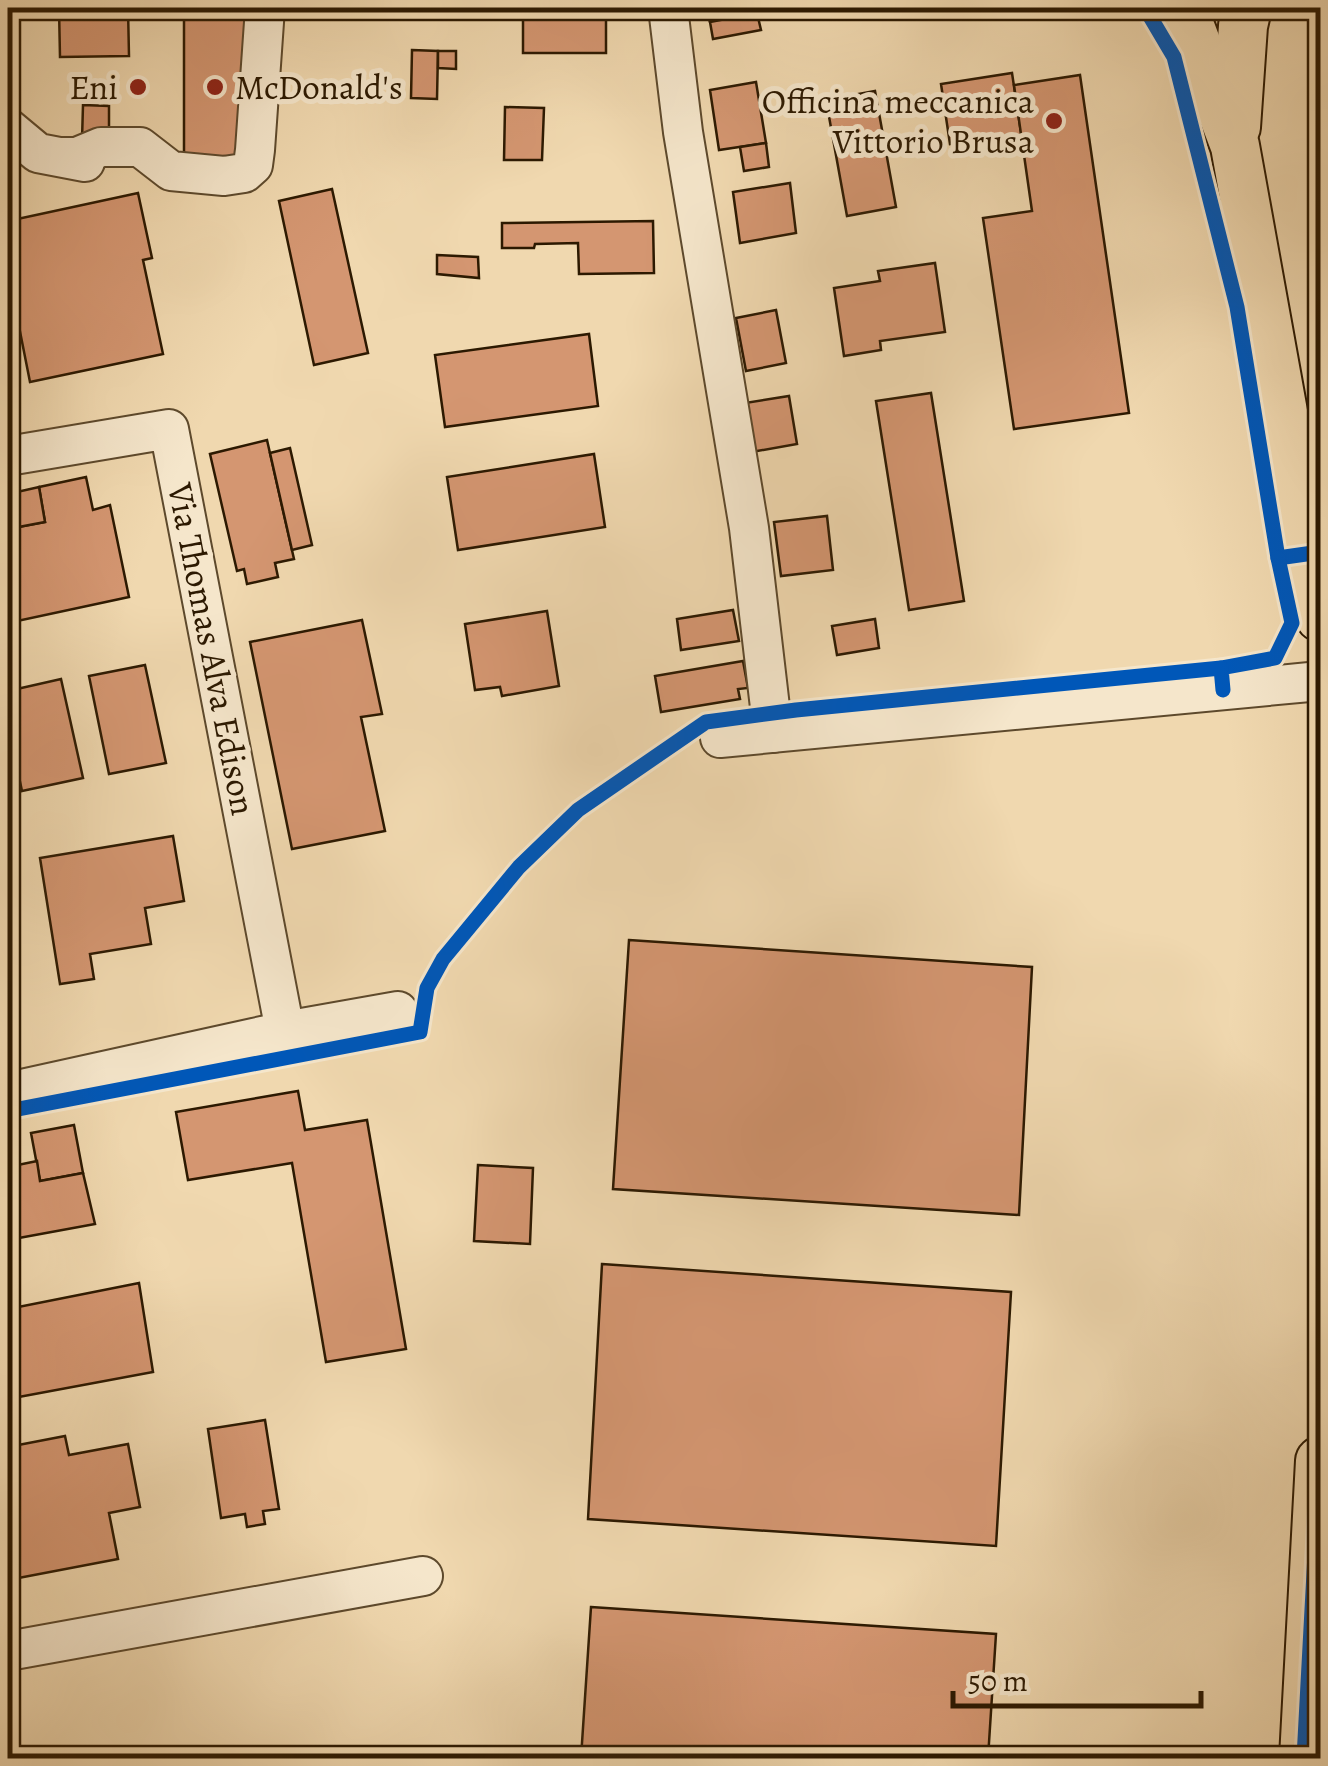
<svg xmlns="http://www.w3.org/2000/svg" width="1328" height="1766" font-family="Alegreya,serif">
  <rect width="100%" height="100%" fill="#f0d8af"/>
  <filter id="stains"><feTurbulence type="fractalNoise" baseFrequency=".002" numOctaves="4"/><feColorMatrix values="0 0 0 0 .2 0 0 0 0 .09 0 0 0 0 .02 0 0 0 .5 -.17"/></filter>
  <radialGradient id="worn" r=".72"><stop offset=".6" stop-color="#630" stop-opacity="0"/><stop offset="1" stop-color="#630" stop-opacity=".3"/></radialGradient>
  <g fill="#d49671" stroke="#2c1901" stroke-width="2.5">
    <polygon points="59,8 128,8 129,56 60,57"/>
    <polygon points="403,8 462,8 462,13 403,12"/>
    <rect x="523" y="8" width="83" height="45"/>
    <polygon points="707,8 756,8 757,13 710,22"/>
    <polygon points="757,13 761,30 713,39 710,22"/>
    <polygon points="246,17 246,157 184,158 184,18"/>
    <polygon points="412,50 438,51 437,99 411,98"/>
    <polygon points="438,51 456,51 456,69 438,68"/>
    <polygon points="1012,73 1023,146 1009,149 1007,135 950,144 941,84"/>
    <polygon points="1080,75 1129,413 1014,429 983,218 1032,211 1014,85"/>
    <polygon points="756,82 766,143 719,150 710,90"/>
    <polygon points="875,91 896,207 847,216 826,100"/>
    <polygon points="83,105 109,106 109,141 82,140"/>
    <polygon points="505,107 544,108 542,160 504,160"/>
    <polygon points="766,143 769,167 744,171 740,147"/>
    <polygon points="790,183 796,233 740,243 733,192"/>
    <polygon points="332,189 368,353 314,365 279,201"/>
    <polygon points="138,193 152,258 143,260 163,354 30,382 8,271 8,221"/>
    <polygon points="653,221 654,273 579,274 578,243 535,244 534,248 502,248 502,223"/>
    <polygon points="437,255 478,257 479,278 437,274"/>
    <polygon points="935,263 945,332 880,341 881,350 844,356 834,288 880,281 878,271"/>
    <polygon points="776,310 786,363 746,371 736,318"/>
    <polygon points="589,334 598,406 445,427 435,355"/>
    <polygon points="931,393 964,601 909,610 876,401"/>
    <polygon points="789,396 797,444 746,453 745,403"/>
    <polygon points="267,440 294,559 275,563 278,577 247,584 244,569 237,571 210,454"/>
    <polygon points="290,448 312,545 292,550 270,453"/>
    <polygon points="594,454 605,527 458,550 447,477"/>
    <polygon points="86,477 93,510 110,505 129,597 8,623 8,529 45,522 39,487"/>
    <polygon points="39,487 45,522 8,529 8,494"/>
    <polygon points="827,516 833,570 781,576 774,522"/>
    <polygon points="733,610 739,641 681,650 677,619"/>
    <polygon points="547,611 559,686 502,696 500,687 475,690 465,624"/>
    <polygon points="875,619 879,648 837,655 832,626"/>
    <polygon points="362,620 382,714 361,717 385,831 292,849 250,642"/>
    <polygon points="743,661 748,688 738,689 740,699 661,712 655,676"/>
    <polygon points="145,665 166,763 109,774 89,676"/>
    <polygon points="61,679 83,778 22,791 8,726 8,691"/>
    <polygon points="173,836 184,901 145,908 151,944 90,954 94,979 60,984 40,858"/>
    <polygon points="629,940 1032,967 1019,1215 613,1189"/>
    <polygon points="298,1091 305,1130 367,1120 406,1349 326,1362 292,1163 188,1180 176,1112"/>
    <polygon points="74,1125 83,1173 40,1181 31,1133"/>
    <polygon points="37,1161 40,1181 83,1173 95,1224 8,1240 8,1167"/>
    <polygon points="478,1165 533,1168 530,1244 474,1241"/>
    <polygon points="602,1264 1011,1292 996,1546 588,1519"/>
    <polygon points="139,1283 153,1372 8,1399 8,1309"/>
    <polygon points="265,1420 279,1509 263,1511 265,1524 247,1527 245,1514 221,1518 208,1429"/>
    <polygon points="65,1436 69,1455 128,1444 140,1507 109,1513 118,1559 8,1580 8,1462 15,1461 13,1446"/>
    <polygon points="591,1607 996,1634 988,1758 581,1758"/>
  </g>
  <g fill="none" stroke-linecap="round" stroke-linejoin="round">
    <defs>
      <g id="minor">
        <polyline points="668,8 683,132 749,528 773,733"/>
        <polyline points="8,128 38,153 85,162"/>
        <polyline points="63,157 77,157 101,147 140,147 171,171 224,176 244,173 253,165 255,150 265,8"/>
        <polyline points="8,456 169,429 285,1031"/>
        <polyline points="720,738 1320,681"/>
        <polyline points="8,1092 285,1031 398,1011"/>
        <polyline points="8,1651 423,1576"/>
      </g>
      <g id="major">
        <polyline points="1183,8 1235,146 1320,617"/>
        <polyline points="1236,127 1243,26 1247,8"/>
        <polyline points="1304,1758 1320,1461"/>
      </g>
    </defs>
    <use href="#minor" stroke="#5d492c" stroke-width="42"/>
    <use href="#major" stroke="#2c1901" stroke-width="52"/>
    <polyline stroke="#2c1901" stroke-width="6" stroke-dasharray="2.5 5" stroke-linecap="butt" points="1319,761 1320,762"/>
    <use href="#minor" stroke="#f5e6cb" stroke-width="38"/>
    <use href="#major" stroke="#f0d8af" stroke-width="48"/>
    <defs>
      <g id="cycleway">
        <polyline points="1145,8 1174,57 1237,307 1278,558 1320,552"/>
        <polyline points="1223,690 1221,668 1275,658 1292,623 1278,558"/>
        <polyline points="8,1111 420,1032 427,988 443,959 519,867 578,810 706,722 796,710 1221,668"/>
        <polyline points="1304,1758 1320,1461"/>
      </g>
    </defs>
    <use href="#cycleway" stroke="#f5e6cb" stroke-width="21"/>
    <use href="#cycleway" stroke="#0057b8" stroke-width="15"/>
  </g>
  <g fill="#8f2418" stroke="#f5e6cb" stroke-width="4">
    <circle cx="138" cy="87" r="10"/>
    <circle cx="215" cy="87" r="10"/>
    <circle cx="1054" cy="121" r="10"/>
  </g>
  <g text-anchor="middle" stroke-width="10" stroke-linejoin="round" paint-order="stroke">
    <g font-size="35" fill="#2c1901" stroke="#f5e6cb" text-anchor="end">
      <text x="118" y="99">Eni</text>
      <text x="235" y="99" text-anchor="start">McDonald's</text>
      <text x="1034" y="113">Officina meccanica<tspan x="1034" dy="40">Vittorio Brusa</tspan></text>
    </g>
    <g font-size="35" fill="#2c1901" stroke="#f5e6cb">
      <text transform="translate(212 649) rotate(79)" y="12">Via Thomas Alva Edison</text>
    </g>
  </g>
  <rect width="1328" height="1766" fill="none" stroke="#f0d8af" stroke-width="40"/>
  <rect x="10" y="10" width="1308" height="1746" fill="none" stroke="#2c1901" stroke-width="5"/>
  <rect x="20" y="20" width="1288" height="1726" fill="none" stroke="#2c1901" stroke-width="2.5"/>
  <path d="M953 1691v15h248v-15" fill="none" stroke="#2c1901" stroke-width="5"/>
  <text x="968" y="1691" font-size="30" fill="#2c1901" stroke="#f5e6cb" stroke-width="8" paint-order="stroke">50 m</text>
  <rect width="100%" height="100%" filter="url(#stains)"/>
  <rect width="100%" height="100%" fill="url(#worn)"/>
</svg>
